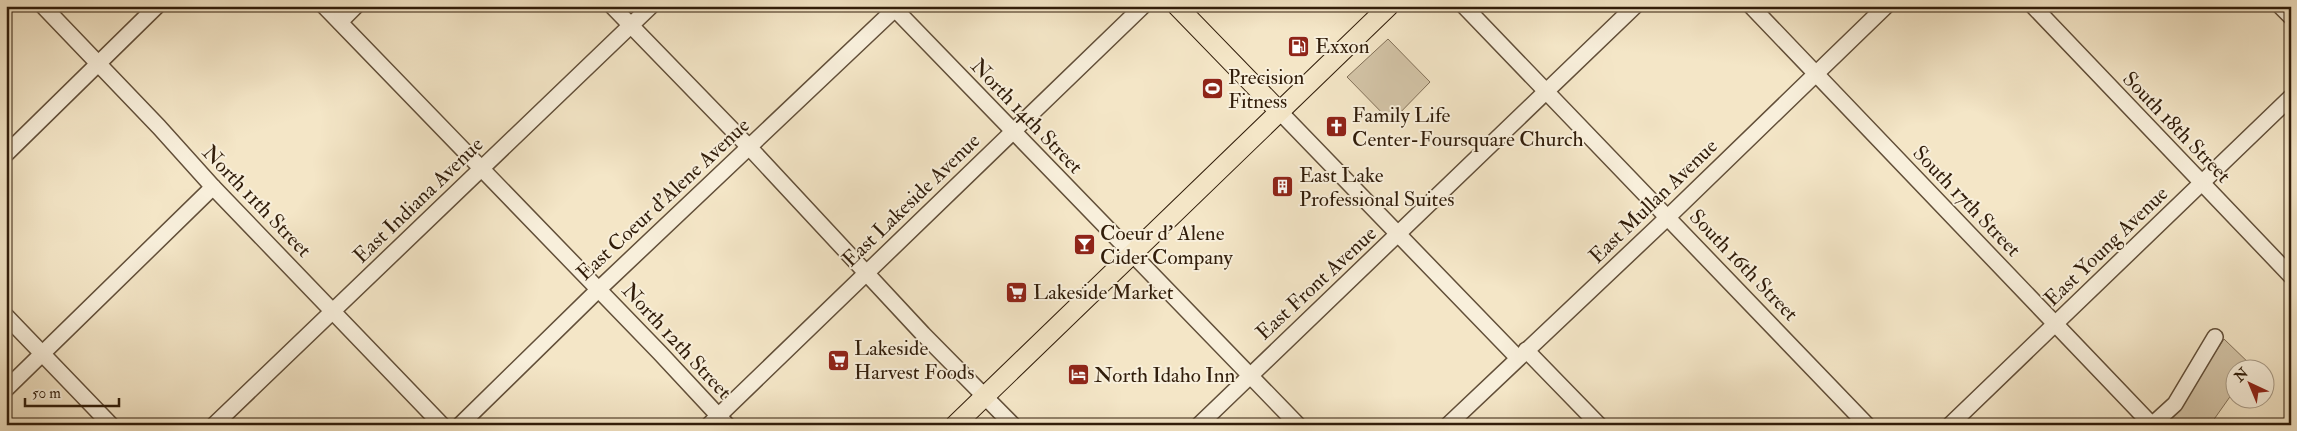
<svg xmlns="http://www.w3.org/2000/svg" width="2297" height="431" font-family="'IM FELL Double Pica',serif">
  <rect width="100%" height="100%" fill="#f4e6c7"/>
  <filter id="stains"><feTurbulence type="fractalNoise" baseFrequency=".004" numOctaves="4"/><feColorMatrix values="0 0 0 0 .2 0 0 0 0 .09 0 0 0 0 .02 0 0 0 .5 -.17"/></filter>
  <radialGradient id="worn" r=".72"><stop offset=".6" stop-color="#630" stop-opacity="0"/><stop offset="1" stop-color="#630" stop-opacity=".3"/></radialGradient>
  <g fill="#d3c4a7" stroke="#827058">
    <polygon points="1388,39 1430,82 1391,122 1347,77"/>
    <polygon points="2224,339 2254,368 2234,368 2234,391 2210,425 2164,425 2178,409"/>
  </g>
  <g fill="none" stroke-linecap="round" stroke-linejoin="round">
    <defs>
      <g id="minor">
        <polyline points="43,6 159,127 213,187 442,425"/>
        <polyline points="324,6 660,353 727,425"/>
        <polyline points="612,6 749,147 923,334 1013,425"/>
        <polyline points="892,6 1298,425"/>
        <polyline points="1464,6 1867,425"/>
        <polyline points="1751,6 2152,425"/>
        <polyline points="2033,6 2291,276"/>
        <polyline points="2280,6 2291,17"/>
        <polyline points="340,22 356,6"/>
        <polyline points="1279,111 1518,358"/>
        <polyline points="6,154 157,6"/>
        <polyline points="6,316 111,425"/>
        <polyline points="1526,350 1599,425"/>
        <polyline points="6,389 213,187"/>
        <polyline points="214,425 651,6"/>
        <polyline points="460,425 599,289 898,6"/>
        <polyline points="709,425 1143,6"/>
        <polyline points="1199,425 1635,6"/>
        <polyline points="1448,425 1668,217 1886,6"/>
        <polyline points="1950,425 2291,97"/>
        <polyline points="2152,425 2175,404 2215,337"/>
      </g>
      <g id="major">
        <polyline points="1177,6 1279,111"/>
        <polyline points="955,425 1389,6"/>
      </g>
    </defs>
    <use href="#minor" stroke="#624f39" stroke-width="18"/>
    <use href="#major" stroke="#311d0a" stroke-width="21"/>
    <use href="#minor" stroke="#f8efdb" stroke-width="15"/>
    <use href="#major" stroke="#f4e6c7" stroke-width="19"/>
  </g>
  <defs>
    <symbol id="fuel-square" viewBox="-11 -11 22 22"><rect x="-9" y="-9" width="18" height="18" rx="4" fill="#8f2418" stroke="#f8efdb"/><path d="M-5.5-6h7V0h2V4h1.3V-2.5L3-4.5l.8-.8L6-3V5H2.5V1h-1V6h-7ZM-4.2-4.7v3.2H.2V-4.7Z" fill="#fff"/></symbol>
    <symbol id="stadium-square" viewBox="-11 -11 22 22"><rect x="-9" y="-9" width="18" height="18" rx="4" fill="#8f2418" stroke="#f8efdb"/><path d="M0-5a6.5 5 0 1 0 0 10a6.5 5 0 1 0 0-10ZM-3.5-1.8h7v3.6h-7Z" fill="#fff"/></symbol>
    <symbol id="church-square" viewBox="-11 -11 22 22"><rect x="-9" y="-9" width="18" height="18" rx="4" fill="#8f2418" stroke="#f8efdb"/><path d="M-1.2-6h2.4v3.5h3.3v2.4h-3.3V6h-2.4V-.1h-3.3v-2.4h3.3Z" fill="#fff"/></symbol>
    <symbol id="building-square" viewBox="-11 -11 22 22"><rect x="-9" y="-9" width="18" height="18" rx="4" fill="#8f2418" stroke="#f8efdb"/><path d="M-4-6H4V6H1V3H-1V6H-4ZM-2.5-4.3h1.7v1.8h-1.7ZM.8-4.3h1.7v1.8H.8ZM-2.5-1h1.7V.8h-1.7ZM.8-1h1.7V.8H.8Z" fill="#fff"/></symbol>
    <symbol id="bar-square" viewBox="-11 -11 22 22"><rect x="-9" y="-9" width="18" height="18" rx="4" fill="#8f2418" stroke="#f8efdb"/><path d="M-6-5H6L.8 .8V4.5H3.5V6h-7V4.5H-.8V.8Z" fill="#fff"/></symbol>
    <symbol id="supermarket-square" viewBox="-11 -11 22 22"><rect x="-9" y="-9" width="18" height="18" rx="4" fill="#8f2418" stroke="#f8efdb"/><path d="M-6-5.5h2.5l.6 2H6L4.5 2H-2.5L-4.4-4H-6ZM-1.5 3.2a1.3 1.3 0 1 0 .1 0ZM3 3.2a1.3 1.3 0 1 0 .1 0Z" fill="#fff"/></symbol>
    <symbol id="hotel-square" viewBox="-11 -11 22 22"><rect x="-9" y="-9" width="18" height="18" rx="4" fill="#8f2418" stroke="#f8efdb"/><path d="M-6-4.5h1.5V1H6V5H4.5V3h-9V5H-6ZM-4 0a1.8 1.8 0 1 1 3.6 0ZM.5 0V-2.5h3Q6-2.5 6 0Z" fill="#fff"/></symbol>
  </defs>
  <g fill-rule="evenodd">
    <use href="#fuel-square" x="1286" y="34" width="25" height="25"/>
    <use href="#stadium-square" x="1200" y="76" width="25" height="25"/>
    <use href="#church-square" x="1324" y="114" width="25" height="25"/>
    <use href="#building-square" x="1270" y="174" width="25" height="25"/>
    <use href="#bar-square" x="1072" y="232" width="25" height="25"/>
    <use href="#supermarket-square" x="1004" y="280" width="25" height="25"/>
    <use href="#supermarket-square" x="826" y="348" width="25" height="25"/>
    <use href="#hotel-square" x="1066" y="362" width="25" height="25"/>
  </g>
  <g text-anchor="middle" stroke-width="4" stroke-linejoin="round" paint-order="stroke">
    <g font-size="21" fill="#311d0a" stroke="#f8efdb" text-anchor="start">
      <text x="1315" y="53">Exxon</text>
      <text x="1228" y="84">Precision<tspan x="1228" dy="24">Fitness</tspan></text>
      <text x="1352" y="122">Family Life<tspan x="1352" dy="24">Center-Foursquare Church</tspan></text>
      <text x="1299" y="182">East Lake<tspan x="1299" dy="24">Professional Suites</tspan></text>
      <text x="1100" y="240">Coeur d' Alene<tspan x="1100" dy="24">Cider Company</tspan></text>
      <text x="1033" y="299">Lakeside Market</text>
      <text x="854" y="355">Lakeside<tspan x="854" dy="24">Harvest Foods</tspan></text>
      <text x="1094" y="382">North Idaho Inn</text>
    </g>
    <g font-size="21" fill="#311d0a" stroke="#f8efdb">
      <text transform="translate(1027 116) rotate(46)" y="7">North 14th Street</text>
      <text transform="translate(2177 127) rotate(46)" y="7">South 18th Street</text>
      <text transform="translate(663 199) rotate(-43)" y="7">East Coeur d'Alene Avenue</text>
      <text transform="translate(418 200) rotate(-44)" y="7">East Indiana Avenue</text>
      <text transform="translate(911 200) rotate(-44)" y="7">East Lakeside Avenue</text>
      <text transform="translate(257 201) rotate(46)" y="7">North 11th Street</text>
      <text transform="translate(1653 201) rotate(-44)" y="7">East Mullan Avenue</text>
      <text transform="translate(1967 201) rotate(46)" y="7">South 17th Street</text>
      <text transform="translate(2106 246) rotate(-44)" y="7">East Young Avenue</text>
      <text transform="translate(1744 265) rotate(46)" y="7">South 16th Street</text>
      <text transform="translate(1316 283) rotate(-43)" y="7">East Front Avenue</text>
      <text transform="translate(677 341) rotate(47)" y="7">North 12th Street</text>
    </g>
  </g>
  <rect width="2297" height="431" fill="none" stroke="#f4e6c7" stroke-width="25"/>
  <rect x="8" y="8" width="2282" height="416" fill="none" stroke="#311d0a" stroke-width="2.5"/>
  <rect x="12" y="12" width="2272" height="406" fill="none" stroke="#311d0a"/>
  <g transform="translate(2250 384) rotate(316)"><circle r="24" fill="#f8efdb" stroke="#a89b87"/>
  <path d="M0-4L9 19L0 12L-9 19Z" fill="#8f2418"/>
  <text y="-8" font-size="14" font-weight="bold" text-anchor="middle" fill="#311d0a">N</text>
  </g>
  <path d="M25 398v8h94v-8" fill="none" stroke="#311d0a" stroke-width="2.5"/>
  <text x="32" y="398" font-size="15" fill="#311d0a" stroke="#f8efdb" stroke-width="4" paint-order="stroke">50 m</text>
  <rect width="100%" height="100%" filter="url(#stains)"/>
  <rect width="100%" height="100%" fill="url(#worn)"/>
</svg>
